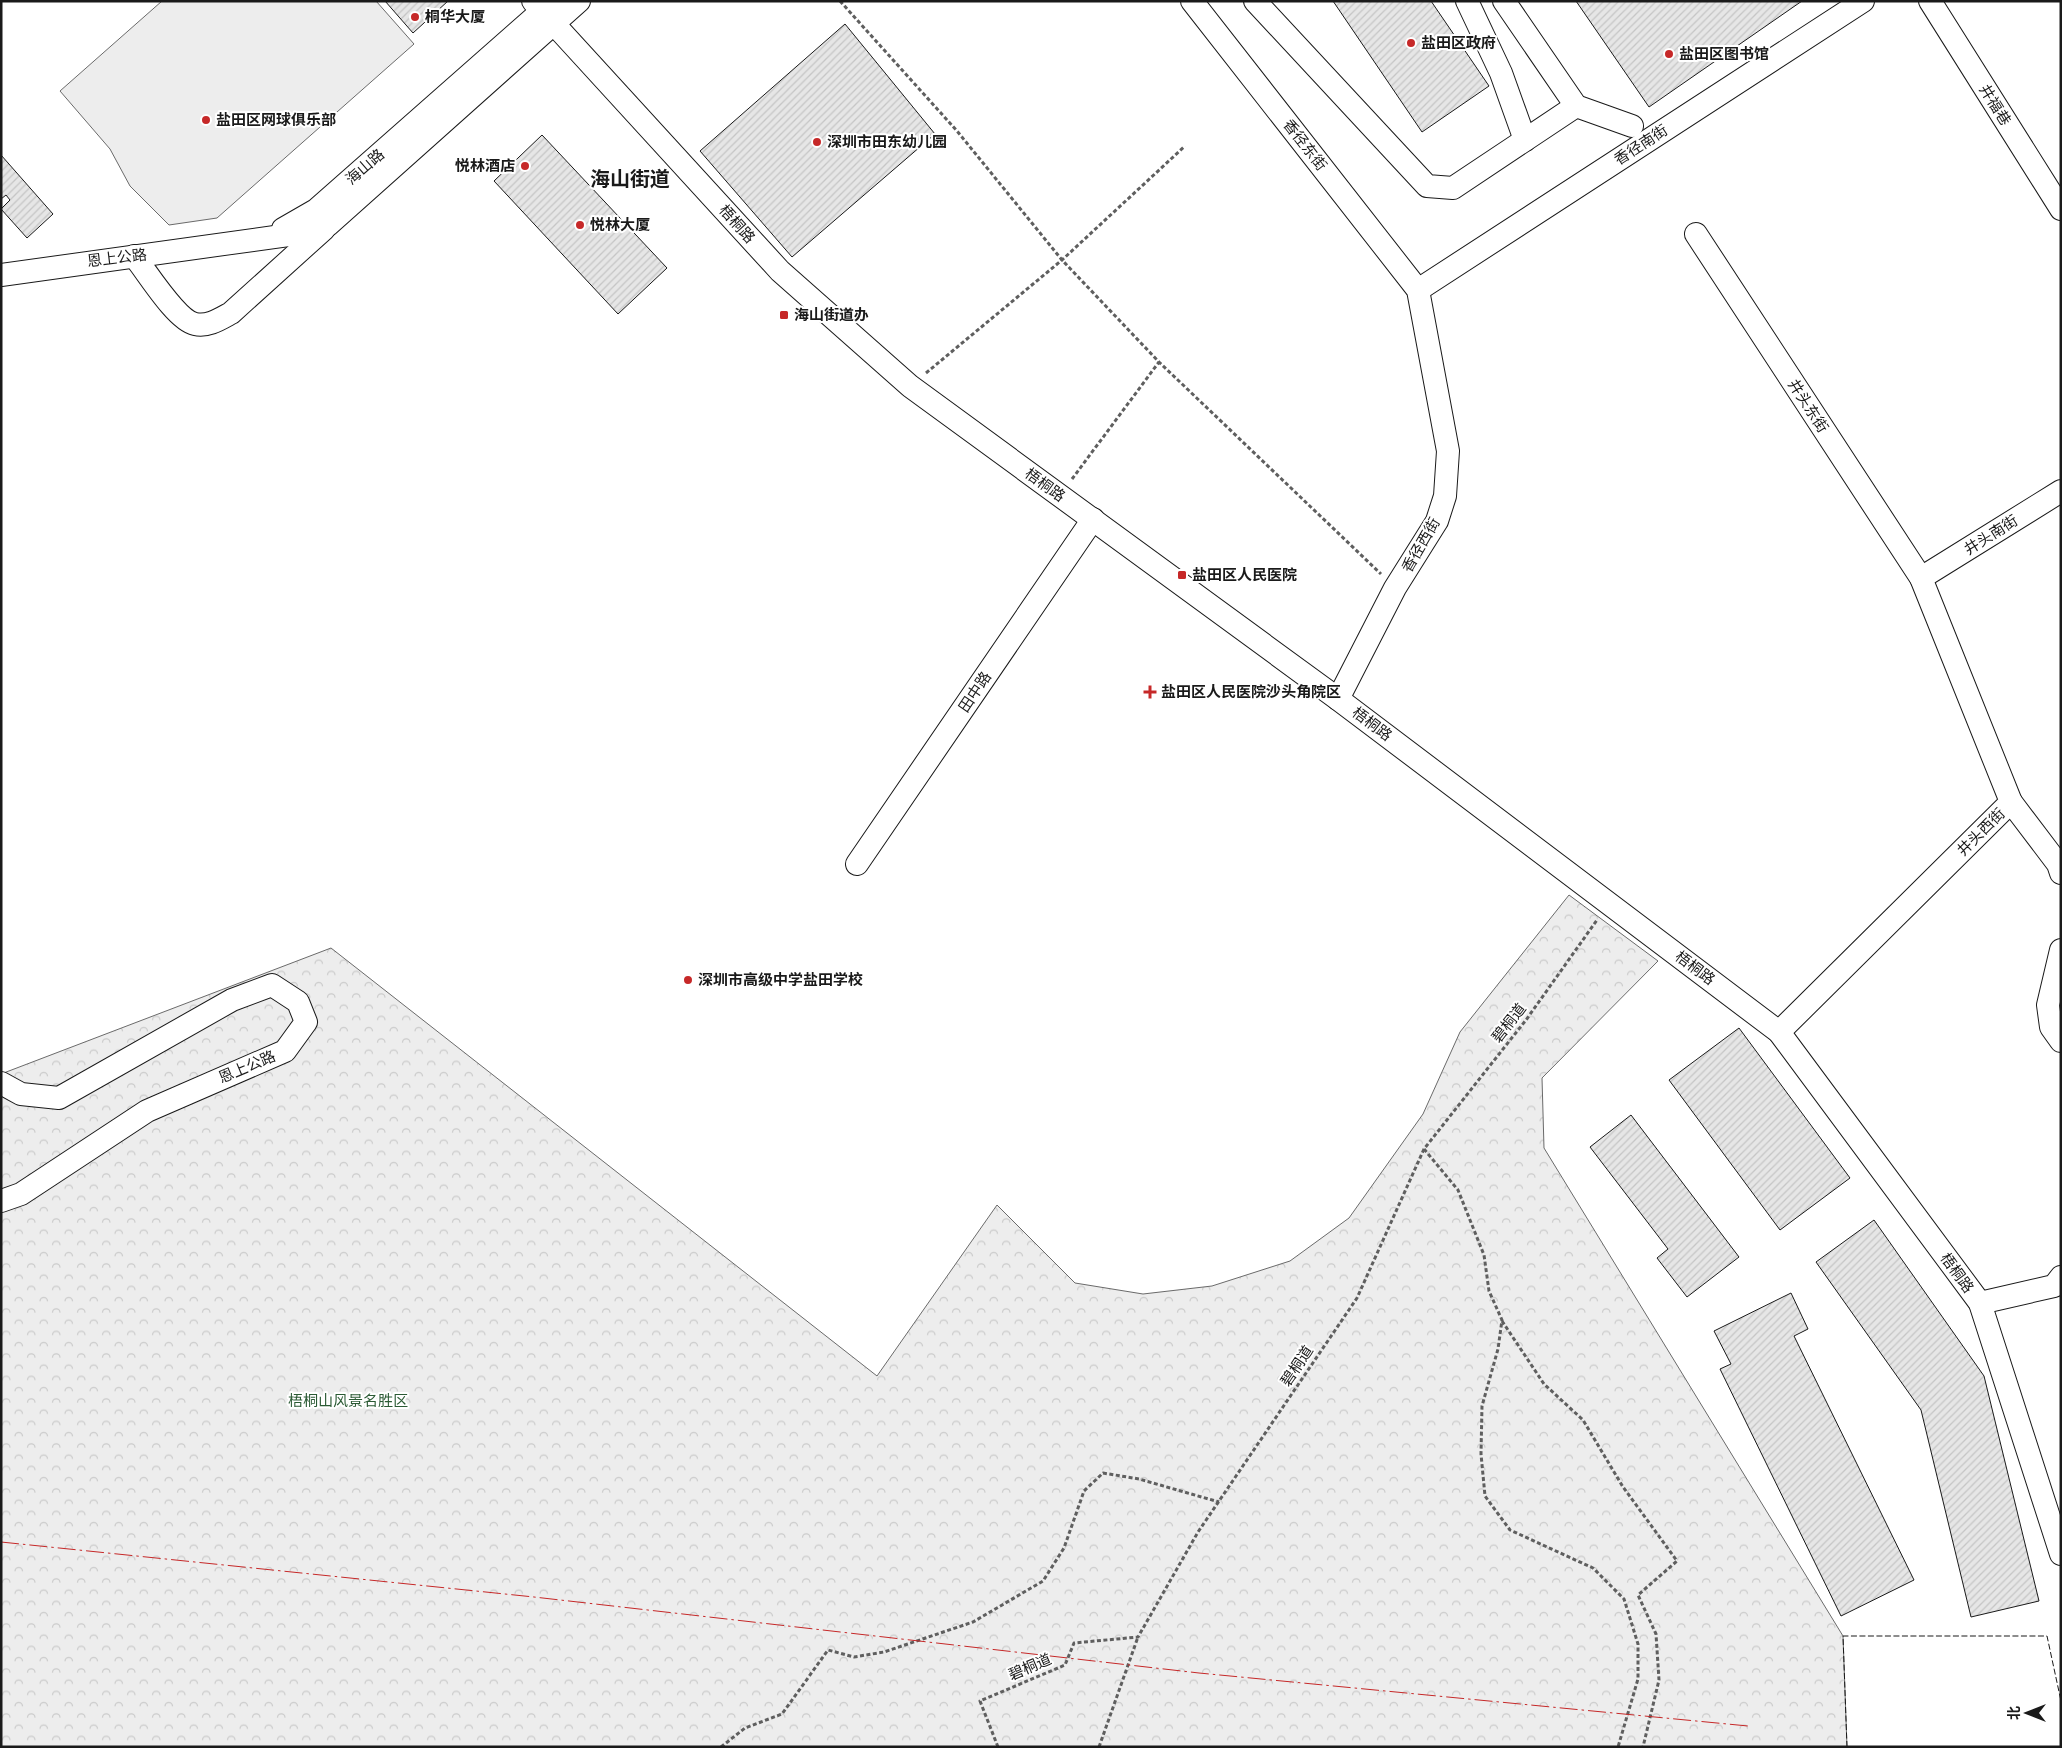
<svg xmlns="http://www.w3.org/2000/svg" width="2062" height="1748" font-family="Raleway,'Noto Sans SC',sans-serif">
  <defs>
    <pattern id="forest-crowns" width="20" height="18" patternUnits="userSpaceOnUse" patternTransform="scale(1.25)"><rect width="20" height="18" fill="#ededed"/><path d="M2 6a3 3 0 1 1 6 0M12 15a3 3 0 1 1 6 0" fill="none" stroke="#cbcbcb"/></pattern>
    <pattern id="building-hatch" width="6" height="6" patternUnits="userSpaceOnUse" patternTransform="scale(1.25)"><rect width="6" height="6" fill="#e6e6e6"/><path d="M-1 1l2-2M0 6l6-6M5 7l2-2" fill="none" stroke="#c5c5c5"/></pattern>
  </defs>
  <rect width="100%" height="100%" fill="#fff"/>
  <polygon fill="url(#forest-crowns)" stroke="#6a6a6a" points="1569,895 1658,961 1542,1078 1544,1148 1843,1636 1847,1747 1,1747 1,1074 331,948 877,1376 997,1205 1075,1283 1143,1294 1212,1286 1290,1261 1349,1218 1423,1114 1460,1032"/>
  <polygon fill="#ededed" stroke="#6a6a6a" points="162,1 376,1 414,44 217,218 169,225 130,186 110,149 60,91"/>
  <g fill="url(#building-hatch)" stroke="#1a1a1a">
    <polygon points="385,1 448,1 413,33"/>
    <polygon points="1333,1 1431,1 1489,86 1422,132"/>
    <polygon points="1576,1 1802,1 1649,107"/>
    <polygon points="845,24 935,134 792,257 700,151"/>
    <polygon points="542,135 667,268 618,314 494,181"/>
    <polygon points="1,155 53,214 27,238 1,209 10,200 6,195 1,199"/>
    <polygon points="1739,1028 1850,1178 1780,1230 1669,1080"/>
    <polygon points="1631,1115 1739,1257 1687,1297 1657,1258 1668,1249 1590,1147"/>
    <polygon points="1874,1220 1984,1376 2039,1601 1971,1617 1921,1410 1816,1262"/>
    <polygon points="1791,1293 1808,1329 1794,1336 1914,1580 1841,1616 1720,1369 1731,1364 1714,1331"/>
  </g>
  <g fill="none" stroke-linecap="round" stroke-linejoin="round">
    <defs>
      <g id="minor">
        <polyline points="533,1 780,271 910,386 1338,699 1779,1032 1980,1303 2061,1554"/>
        <polyline points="1192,1 1418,290 1448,451 1445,496 1437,521 1395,588 1338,699"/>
        <polyline points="1255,1 1427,186 1453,188 1576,106"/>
        <polyline points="1467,1 1501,73 1525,140"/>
        <polyline points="1504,1 1576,106 1632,126"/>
        <polyline points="1930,1 2061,209"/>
        <polyline points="283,229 316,210 552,2"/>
        <polyline points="1696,234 1921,578 2011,802 1779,1032"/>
        <path d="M134 256C147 272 176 320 195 324 208 327 220 319 231 313L324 229"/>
        <polyline points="1,275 303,233 328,225 579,1"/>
        <polyline points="1418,290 1863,1"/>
        <polyline points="1921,578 2061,491"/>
        <polyline points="2011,802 2058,864 2061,873"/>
        <polyline points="857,864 1093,519"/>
        <polyline points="2061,950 2048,1005 2051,1027 2061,1041"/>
        <polyline points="1,1083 21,1094 59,1098 232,1000 272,985 298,1002 306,1022 285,1051 147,1111 21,1194 1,1201"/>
        <polyline points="1980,1303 2054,1286 2061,1277"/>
      </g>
    </defs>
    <use href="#minor" stroke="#1a1a1a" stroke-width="24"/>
    <g stroke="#5f5f5f" stroke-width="3" stroke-dasharray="4 2.5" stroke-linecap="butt">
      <polyline points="840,1 957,131 1062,260 1159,362 1381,574"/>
      <polyline points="926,373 1062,260 1185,146"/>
      <polyline points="1072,479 1159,362"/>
      <polyline points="1424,1149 1458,1190 1484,1255 1489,1291 1502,1320 1498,1349 1482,1406 1481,1454 1485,1496 1510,1530 1593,1568 1624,1599 1638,1644 1638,1679 1618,1747"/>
      <polyline points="1502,1321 1544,1384 1583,1420 1623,1487 1677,1561 1638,1595 1656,1634 1659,1680 1643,1747"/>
      <polyline points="721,1747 745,1728 782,1714 828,1650 854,1657 884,1652 973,1622 1043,1581 1064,1548 1084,1491 1103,1473 1139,1479 1219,1502"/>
      <polyline points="998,1747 980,1701 1065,1665 1074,1643 1138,1637 1198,1532 1357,1298 1424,1149 1526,1020 1597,920"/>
      <polyline points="1099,1747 1138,1637"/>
    </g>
    <use href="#minor" stroke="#fff" stroke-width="22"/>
    <polyline stroke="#1a1a1a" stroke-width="1" stroke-dasharray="6 2.5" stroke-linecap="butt" points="1847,1747 1843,1636 2047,1636 2061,1701"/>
    <polyline stroke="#c62828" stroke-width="1" stroke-dasharray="18 4 2.5 4" stroke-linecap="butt" points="1,1542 534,1597 1199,1673 1748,1726"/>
  </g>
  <g fill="#c62828" stroke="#fff" stroke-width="2">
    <circle cx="415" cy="17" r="5"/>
    <circle cx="1411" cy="43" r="5"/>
    <circle cx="1669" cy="54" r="5"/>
    <circle cx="206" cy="120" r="5"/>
    <circle cx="817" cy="142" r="5"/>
    <circle cx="525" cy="166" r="5"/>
    <circle cx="580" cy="225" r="5"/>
    <rect x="779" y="310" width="10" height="10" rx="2.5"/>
    <rect x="1177" y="570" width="10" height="10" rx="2.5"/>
    <path d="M1147.5 684.5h5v5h5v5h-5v5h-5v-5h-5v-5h5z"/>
    <circle cx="688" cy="980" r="5"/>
  </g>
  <g text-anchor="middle" stroke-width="4" stroke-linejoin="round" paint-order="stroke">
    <g font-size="15" font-weight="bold" fill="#1a1a1a" stroke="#fff" text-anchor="start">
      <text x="425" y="22">桐华大厦</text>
      <text x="1421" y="48">盐田区政府</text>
      <text x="1679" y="59">盐田区图书馆</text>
      <text x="216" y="125">盐田区网球俱乐部</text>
      <text x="827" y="147">深圳市田东幼儿园</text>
      <text x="515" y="171" text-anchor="end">悦林酒店</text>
      <text x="590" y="230">悦林大厦</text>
      <text x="794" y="320">海山街道办</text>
      <text x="1192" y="580">盐田区人民医院</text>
      <text x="1161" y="697">盐田区人民医院沙头角院区</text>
      <text x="698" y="985">深圳市高级中学盐田学校</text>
    </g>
    <g font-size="15" fill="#1a1a1a" stroke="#fff">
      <text transform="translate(1995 105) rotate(58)" y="5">井福巷</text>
      <text transform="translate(1305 145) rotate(52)" y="5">香径东街</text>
      <text transform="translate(1641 145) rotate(-33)" y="5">香径南街</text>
      <text transform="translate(365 167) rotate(-41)" y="5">海山路</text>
      <text transform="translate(737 224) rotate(48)" y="5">梧桐路</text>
      <text transform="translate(117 258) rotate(-7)" y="5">恩上公路</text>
      <text transform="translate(1808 406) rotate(57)" y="5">井头东街</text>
      <text transform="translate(1045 485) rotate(36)" y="5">梧桐路</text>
      <text transform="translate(1991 535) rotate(-32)" y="5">井头南街</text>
      <text transform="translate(1421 545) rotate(-60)" y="5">香径西街</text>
      <text transform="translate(975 692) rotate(-56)" y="5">田中路</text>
      <text transform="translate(1372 724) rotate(37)" y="5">梧桐路</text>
      <text transform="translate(1981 832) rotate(-45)" y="5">井头西街</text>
      <text transform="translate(1695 968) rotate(37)" y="5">梧桐路</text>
      <text transform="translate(1509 1023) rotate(-52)" y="5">碧桐道</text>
      <text transform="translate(247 1067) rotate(-23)" y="5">恩上公路</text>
      <text transform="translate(1957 1273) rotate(54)" y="5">梧桐路</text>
      <text transform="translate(1297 1366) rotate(-56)" y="5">碧桐道</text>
      <text transform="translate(1030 1667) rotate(-23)" y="5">碧桐道</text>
    </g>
    <g font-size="15" fill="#2b5a34" stroke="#fff">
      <text x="348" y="1406">梧桐山风景名胜区</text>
    </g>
    <g font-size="20" font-weight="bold" fill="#1a1a1a" stroke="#fff">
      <text x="630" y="186">海山街道</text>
    </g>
  </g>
  <rect width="2062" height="1748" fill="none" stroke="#1a1a1a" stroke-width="5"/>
  <g transform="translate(2027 1713) rotate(270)" stroke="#ffffff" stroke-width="4" paint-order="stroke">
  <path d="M0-4L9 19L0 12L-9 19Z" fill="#1a1a1a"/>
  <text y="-8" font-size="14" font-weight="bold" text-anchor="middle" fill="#1a1a1a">北</text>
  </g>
</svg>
